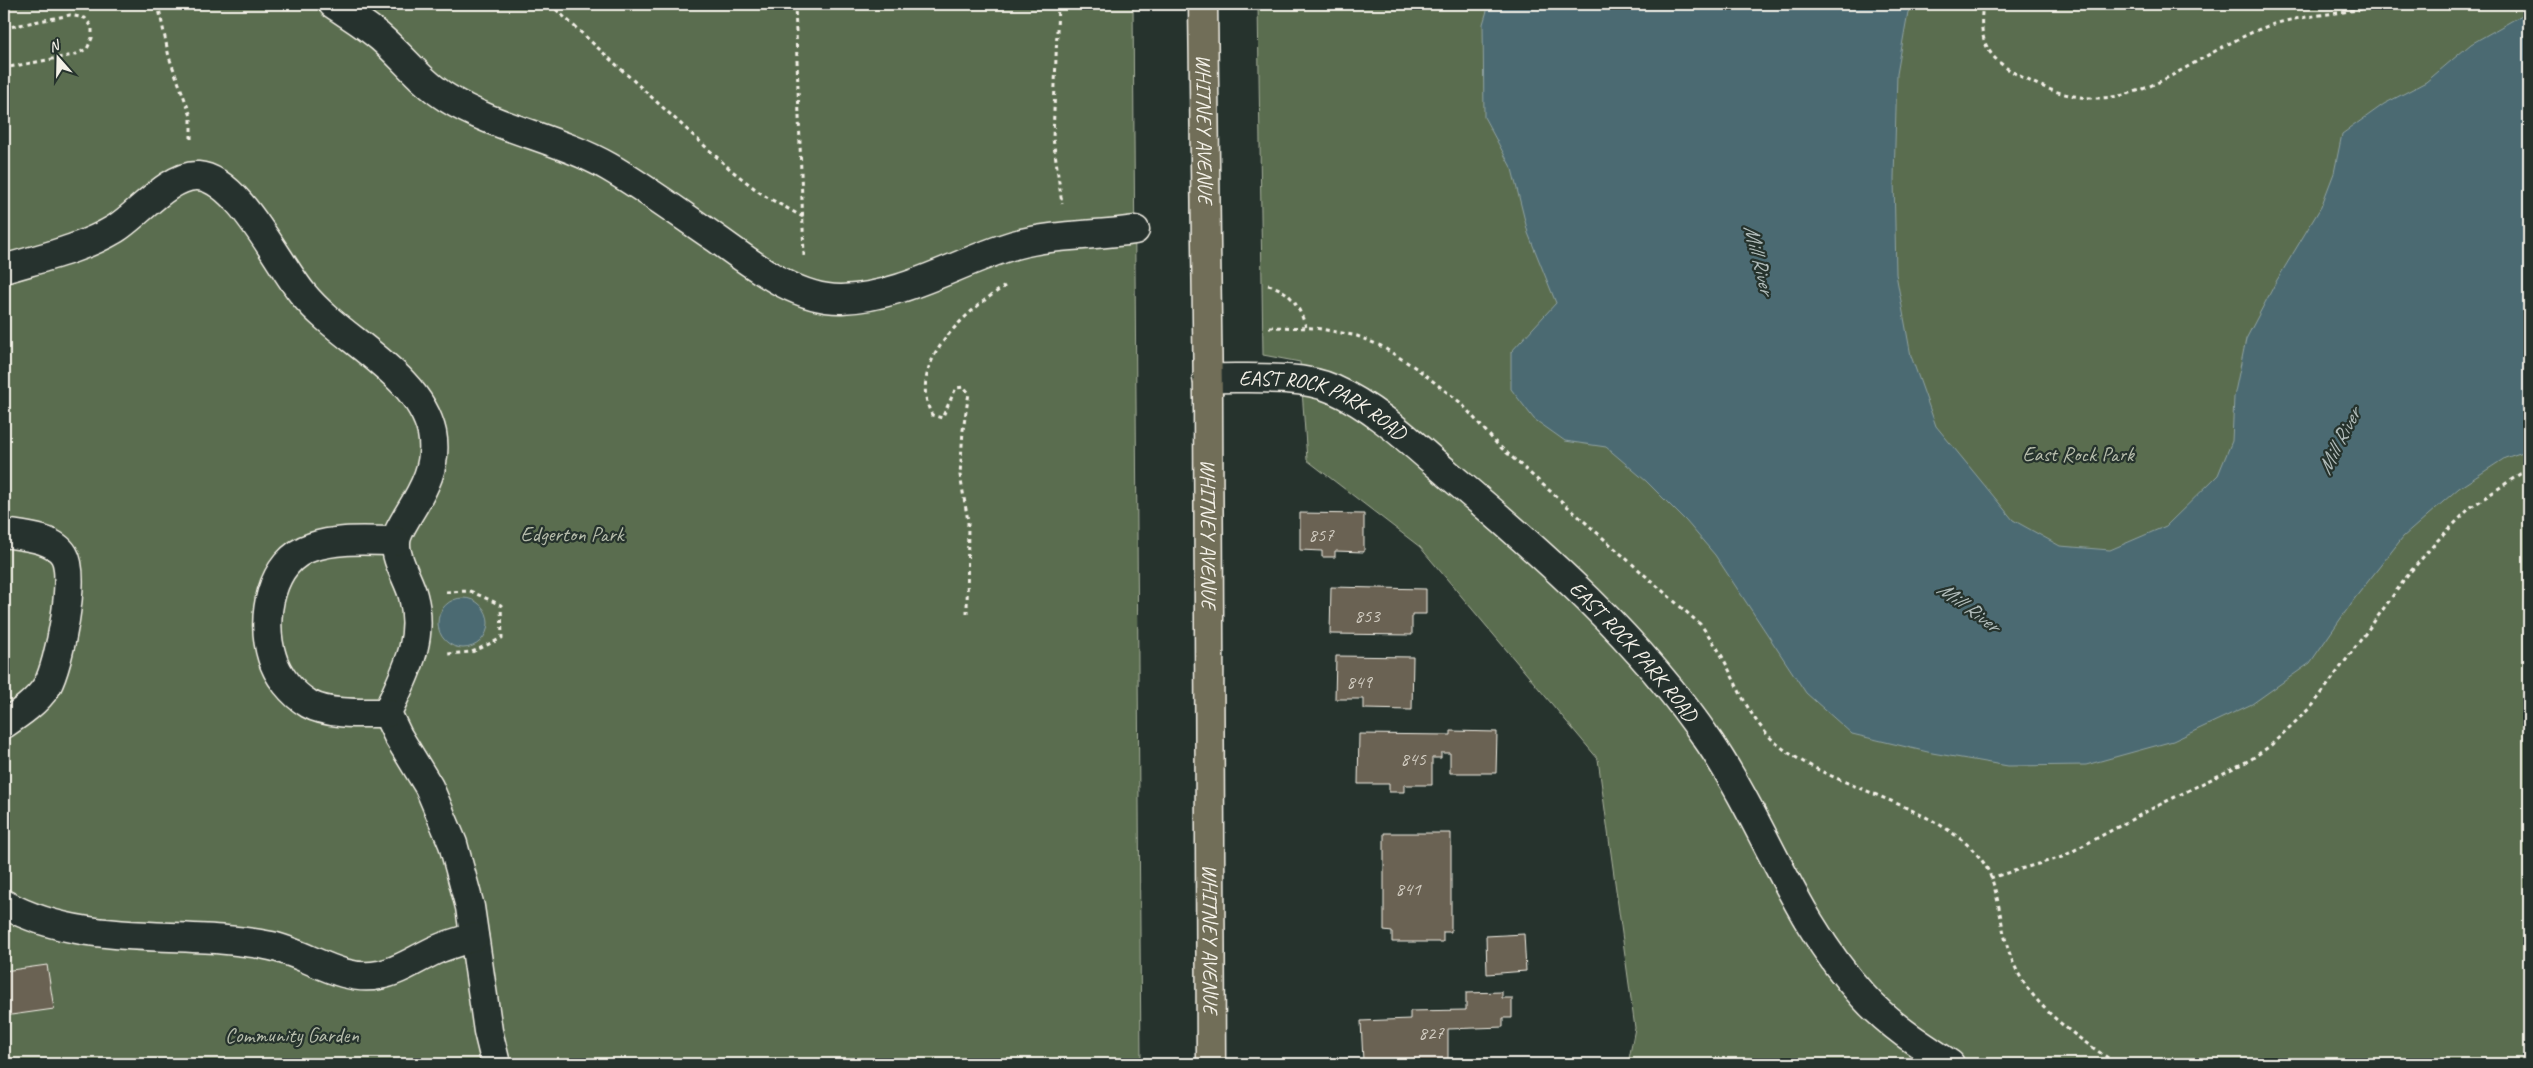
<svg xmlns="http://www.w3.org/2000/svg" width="2533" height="1068" font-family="Caveat,sans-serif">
  <rect width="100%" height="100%" fill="#26332d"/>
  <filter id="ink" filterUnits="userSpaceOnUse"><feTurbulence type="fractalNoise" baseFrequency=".02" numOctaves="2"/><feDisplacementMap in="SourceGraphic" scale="10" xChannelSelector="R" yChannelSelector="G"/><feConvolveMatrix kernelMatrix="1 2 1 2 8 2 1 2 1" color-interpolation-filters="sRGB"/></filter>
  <g filter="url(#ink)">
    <g fill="#5a6d50" stroke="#a7af9c">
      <polygon points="4,4 1133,4 1141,1064 4,1064"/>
      <polygon points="1258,4 2529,4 2529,1064 1628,1064 1635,1028 1598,759 1420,547 1307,460 1300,362 1263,355"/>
    </g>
    <g fill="#4b6b72" stroke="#8fa1a1">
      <polygon points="1489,4 1915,4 1908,12 1897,74 1894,178 1896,274 1911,356 1936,426 2013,520 2060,546 2110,550 2166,526 2218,475 2232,441 2234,397 2246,339 2277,280 2321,207 2334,173 2342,134 2384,104 2426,82 2471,44 2529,11 2529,450 2505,458 2459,488 2403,537 2355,598 2310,663 2252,704 2173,741 2086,765 2008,766 1932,753 1852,734 1806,693 1715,555 1686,521 1646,481 1606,447 1565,441 1534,419 1511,389 1511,352 1556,303 1528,233 1512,169 1484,117 1483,24"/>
      <circle cx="463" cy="623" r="25"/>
    </g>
    <g fill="#6a6252" stroke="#f4f1e8">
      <polygon points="1300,513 1364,514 1364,552 1335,551 1335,557 1322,557 1322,551 1300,550"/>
      <polygon points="1331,587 1426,589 1426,614 1412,614 1412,635 1330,634"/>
      <polygon points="1336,656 1413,657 1412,710 1364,709 1364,699 1335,699"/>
      <polygon points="1451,731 1497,732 1496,773 1450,773 1450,753 1441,753 1441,758 1432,758 1432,785 1404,785 1404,792 1389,792 1389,784 1358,784 1359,734 1451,735"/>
      <polygon points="1384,833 1451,833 1451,932 1443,932 1443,942 1392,942 1392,932 1384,931"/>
      <polygon points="1524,934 1526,971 1487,974 1486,936"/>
      <polygon points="47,965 54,1009 4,1016 4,971"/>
      <polygon points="1502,992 1502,998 1512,998 1512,1018 1503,1018 1503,1027 1448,1029 1448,1064 1413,1064 1413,1059 1363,1061 1361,1021 1410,1019 1410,1011 1466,1010 1466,993"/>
    </g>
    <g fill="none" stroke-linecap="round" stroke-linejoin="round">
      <defs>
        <g id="minor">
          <path d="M333 4C349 15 366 25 381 38 404 58 421 82 447 98 497 129 558 138 609 167 645 188 680 214 714 237 751 263 795 300 842 299 903 297 957 262 1014 245 1054 234 1094 236 1135 230"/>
          <path d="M4 269C40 258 82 249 115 229 138 215 170 174 198 176 239 179 278 264 303 294 340 340 419 373 432 433 438 464 424 489 408 515 404 522 396 534 396 543 395 560 409 580 413 596 425 641 405 673 387 713L398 736 429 787 453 844 470 907 488 1031 496 1064"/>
          <path id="s1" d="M1207 378C1245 379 1299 374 1333 389 1376 408 1413 444 1448 474 1543 554 1640 639 1710 743 1765 825 1796 923 1863 996 1888 1024 1919 1044 1950 1064"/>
          <path d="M4 533C22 536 53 537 64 555 77 576 59 665 47 686 37 702 19 714 4 724"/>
          <path d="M387 713C365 713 328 715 309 704 292 694 277 675 272 657 260 619 270 560 312 547 339 538 368 541 395 541"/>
          <path d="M4 904C88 950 181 928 271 946 306 953 342 983 379 975 399 972 419 957 438 949 449 944 462 941 474 937"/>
        </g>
        <g id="major">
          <path id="s2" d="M1203 4 1208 399 1211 1064"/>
        </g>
      </defs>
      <use href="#minor" stroke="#f4f1e8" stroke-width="31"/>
      <use href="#major" stroke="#f4f1e8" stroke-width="31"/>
      <g stroke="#f4f1e8" stroke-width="3" stroke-dasharray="4 4" stroke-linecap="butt">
        <polyline points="158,4 169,57 191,116 191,143"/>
        <polyline points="550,4 731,170 763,195 803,217"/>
        <polyline points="795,4 804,256"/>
        <polyline points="1058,4 1053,138 1062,204"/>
        <path d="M1983 4C1978 40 1986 57 2018 75 2125 133 2167 68 2260 29 2299 13 2342 16 2383 4"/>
        <polyline points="4,28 70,15 85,18 92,27 92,38 87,49 74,55 4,68"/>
        <path d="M1268 285C1291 290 1299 307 1306 327"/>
        <path d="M1269 327 1316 328 1357 336 1381 346 1416 368 1461 403 1497 444 1701 625C1709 636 1718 648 1724 660 1740 691 1752 725 1781 747 1835 790 1942 805 1983 862 1999 885 1999 919 2007 945 2022 1001 2072 1034 2117 1064"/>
        <polyline points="446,592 470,591 501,605 502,638 472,652 447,654"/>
        <path d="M967 614 968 521 960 475 963 430 969 393 964 387 956 388 942 418 932 415C905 364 966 311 1005 286"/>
        <polyline points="1990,878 2062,857 2153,808 2250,760 2270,746 2313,705 2411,571 2437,541 2471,507 2520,474 2529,471"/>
      </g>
      <use href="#minor" stroke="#26332d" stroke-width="28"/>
      <use href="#major" stroke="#716e59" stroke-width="28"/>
    </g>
  </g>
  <g text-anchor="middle" stroke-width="4.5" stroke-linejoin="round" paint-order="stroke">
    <g font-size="19" fill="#d2cdc2">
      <text x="1321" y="541">857</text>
      <text x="1367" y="622">853</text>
      <text x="1359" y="688">849</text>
      <text x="1413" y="765">845</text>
      <text x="1408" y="895">841</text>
      <text x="1431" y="1039">827</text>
    </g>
    <g font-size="21" fill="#f4f1e8" stroke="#26332d">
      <text dy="7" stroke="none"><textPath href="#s2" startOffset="125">WHITNEY AVENUE</textPath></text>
      <text dy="7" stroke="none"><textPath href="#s1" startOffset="122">EAST ROCK PARK ROAD</textPath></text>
      <text dy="7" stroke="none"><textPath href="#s2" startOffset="530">WHITNEY AVENUE</textPath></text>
      <text dy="7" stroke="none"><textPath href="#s1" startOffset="528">EAST ROCK PARK ROAD</textPath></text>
      <text dy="7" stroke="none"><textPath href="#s2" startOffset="935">WHITNEY AVENUE</textPath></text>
    </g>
    <g font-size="21" fill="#b6bcab" stroke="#26332d">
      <text x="2078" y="461">East Rock Park</text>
      <text x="572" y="541">Edgerton Park</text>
      <text x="292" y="1042">Community Garden</text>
    </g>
    <g font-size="22" font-style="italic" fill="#b0bbb9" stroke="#26332d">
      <text transform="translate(1760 259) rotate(76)" y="8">Mill River</text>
      <text transform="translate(2338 441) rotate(-63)" y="8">Mill River</text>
      <text transform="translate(1969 606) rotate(36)" y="8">Mill River</text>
    </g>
  </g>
  <rect width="2533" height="1068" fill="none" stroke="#26332d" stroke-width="20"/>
  <rect x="10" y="10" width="2513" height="1048" fill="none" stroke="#f4f1e8" stroke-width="2" filter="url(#ink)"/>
  <g transform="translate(58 58) rotate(340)" stroke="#26332d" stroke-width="4" paint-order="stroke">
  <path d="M0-4L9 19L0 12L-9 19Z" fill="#f4f1e8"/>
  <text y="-8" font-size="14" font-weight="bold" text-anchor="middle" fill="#f4f1e8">N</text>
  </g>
</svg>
